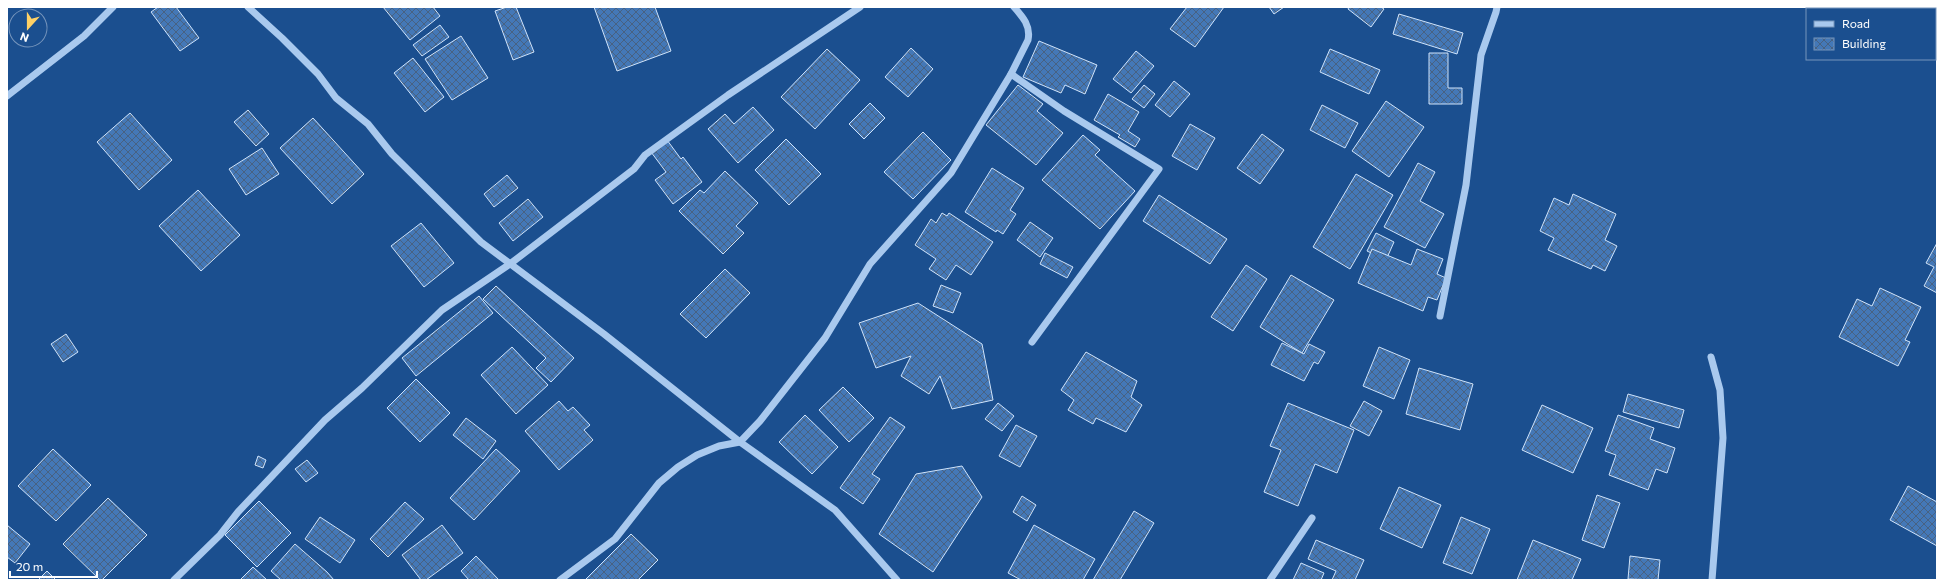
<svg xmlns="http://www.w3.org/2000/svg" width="1944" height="587" font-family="Commissioner,sans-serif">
  <defs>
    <pattern id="building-cross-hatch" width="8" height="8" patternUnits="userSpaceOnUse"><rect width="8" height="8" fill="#4478b7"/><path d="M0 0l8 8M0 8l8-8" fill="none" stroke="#486282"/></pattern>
  </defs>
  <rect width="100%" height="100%" fill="#1b4f8f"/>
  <g fill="url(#building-cross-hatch)" stroke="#cfe3fa">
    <polygon points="158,7 176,7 199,38 180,51 151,12"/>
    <polygon points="383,7 433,7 440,16 410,40"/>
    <polygon points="507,7 516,7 534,52 513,60 495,11"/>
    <polygon points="594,7 655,7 671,51 617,71"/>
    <polygon points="1187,7 1224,7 1195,47 1170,29"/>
    <polygon points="1269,7 1284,7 1274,14"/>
    <polygon points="1349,7 1381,7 1384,9 1371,27 1348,9"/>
    <polygon points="1399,14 1463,33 1457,54 1393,34"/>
    <polygon points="440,25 449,37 422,56 413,45"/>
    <polygon points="461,36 488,78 452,100 425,59"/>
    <polygon points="1039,41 1097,65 1085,94 1065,85 1061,93 1023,77"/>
    <polygon points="911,48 933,69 908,97 885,77"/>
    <polygon points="827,49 860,80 815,129 781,97"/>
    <polygon points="1330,49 1380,70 1369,94 1320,72"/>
    <polygon points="1136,51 1154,66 1131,93 1113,79"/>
    <polygon points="1429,53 1448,53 1448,88 1462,88 1462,104 1429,104"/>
    <polygon points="413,58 444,97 425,112 394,73"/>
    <polygon points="1174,81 1190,94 1170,117 1155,105"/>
    <polygon points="1018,85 1043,104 1037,111 1063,133 1036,165 986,125"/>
    <polygon points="1144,85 1155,94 1144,108 1132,99"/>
    <polygon points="1108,94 1139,112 1128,131 1140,139 1135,147 1118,137 1120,135 1094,120"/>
    <polygon points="1386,101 1424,127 1389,177 1352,151"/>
    <polygon points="870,103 885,118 864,139 849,124"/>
    <polygon points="1322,105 1358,123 1345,148 1310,130"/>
    <polygon points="753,107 774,130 738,163 708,129 725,114 734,124"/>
    <polygon points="248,110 269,134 256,146 234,122"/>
    <polygon points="130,113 172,160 139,190 97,142"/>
    <polygon points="313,118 364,174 332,204 280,148"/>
    <polygon points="1190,124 1215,138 1197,170 1172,156"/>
    <polygon points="923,132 951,160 913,199 884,172"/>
    <polygon points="1262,134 1284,150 1260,184 1237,168"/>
    <polygon points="1083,135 1100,150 1095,155 1135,191 1100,229 1042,180"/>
    <polygon points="786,139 821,174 789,205 755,170"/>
    <polygon points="667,140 681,159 683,157 702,182 673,204 655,180 666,172 651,152"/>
    <polygon points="262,148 279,174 246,195 229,169"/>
    <polygon points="1418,163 1435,172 1420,201 1444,214 1425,248 1384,227"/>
    <polygon points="992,168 1024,188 1010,210 1016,214 1003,234 997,230 996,232 965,212"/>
    <polygon points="725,171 758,203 736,226 744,233 723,254 679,211 700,190 704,193"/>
    <polygon points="1356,174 1393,195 1350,269 1313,247"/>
    <polygon points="507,175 518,188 494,207 484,194"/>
    <polygon points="198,190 240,235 201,271 159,226"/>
    <polygon points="1573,194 1616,214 1605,240 1617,246 1605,271 1593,265 1591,269 1548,250 1554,238 1540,231 1554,198 1569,205"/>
    <polygon points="1159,195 1227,239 1210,264 1143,221"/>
    <polygon points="528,199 543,217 513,241 499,223"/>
    <polygon points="942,213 947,216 949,213 993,242 971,275 956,265 946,280 929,269 936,259 915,245 931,219 936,223"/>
    <polygon points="1030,222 1053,238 1040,257 1017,240"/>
    <polygon points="421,223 454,263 424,287 391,246"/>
    <polygon points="1376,233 1394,242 1386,260 1367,251"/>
    <polygon points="1937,243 1937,293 1924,286 1934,267 1926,263"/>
    <polygon points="1372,249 1411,265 1417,249 1443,259 1437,274 1446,278 1437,300 1428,297 1423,311 1358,283"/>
    <polygon points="1045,253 1073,267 1067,278 1040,264"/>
    <polygon points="1246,265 1267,279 1233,331 1211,317"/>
    <polygon points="725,269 750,293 706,338 680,314"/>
    <polygon points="1291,275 1334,300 1302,353 1260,327"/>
    <polygon points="941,285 961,293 953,313 933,306"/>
    <polygon points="496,286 574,358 551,382 536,368 546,358 483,299"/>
    <polygon points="1880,288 1921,307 1905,340 1910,342 1898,366 1839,337 1857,299 1872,306"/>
    <polygon points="479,296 493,313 416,376 402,358"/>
    <polygon points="918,303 982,344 993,400 952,409 940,376 929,394 901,376 911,356 876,368 859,323"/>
    <polygon points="66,334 78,352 63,362 51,344"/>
    <polygon points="1282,343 1304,354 1309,344 1325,352 1318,364 1314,362 1304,381 1271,365"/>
    <polygon points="512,347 548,385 516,414 481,375"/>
    <polygon points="1379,347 1410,360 1394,399 1363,386"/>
    <polygon points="1086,352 1137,381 1131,397 1142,405 1126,432 1096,418 1093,424 1068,410 1074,400 1061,390"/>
    <polygon points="1419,368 1473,384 1460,430 1406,414"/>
    <polygon points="416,379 450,413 420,442 387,408"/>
    <polygon points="843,387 874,418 849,442 819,410"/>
    <polygon points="1628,394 1684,410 1679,428 1623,412"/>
    <polygon points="559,401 568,411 573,407 590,425 584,430 593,440 559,470 525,431"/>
    <polygon points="1364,401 1382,411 1369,436 1350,426"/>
    <polygon points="998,403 1014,416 1002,431 985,419"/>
    <polygon points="1288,403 1354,430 1337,473 1315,464 1298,506 1264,492 1281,450 1270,446"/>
    <polygon points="1542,405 1593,428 1573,473 1522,450"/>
    <polygon points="805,415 838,447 812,474 779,442"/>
    <polygon points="1618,415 1654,428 1650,439 1675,448 1667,473 1656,469 1648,490 1609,475 1616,455 1605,451"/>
    <polygon points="890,417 905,427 872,474 880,479 863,504 840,488"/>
    <polygon points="466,418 496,441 483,459 453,435"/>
    <polygon points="1016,425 1037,436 1020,467 999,456"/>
    <polygon points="53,449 91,485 56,521 18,486"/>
    <polygon points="496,449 520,471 474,520 450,498"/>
    <polygon points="258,456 266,460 263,468 255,465"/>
    <polygon points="307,460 318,473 306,482 295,469"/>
    <polygon points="962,466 982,497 933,572 879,534 916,474"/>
    <polygon points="1908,486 1937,502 1937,546 1890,520"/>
    <polygon points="1399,487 1441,505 1422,548 1380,529"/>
    <polygon points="1597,495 1620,503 1604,548 1582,540"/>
    <polygon points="1022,496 1036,505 1027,521 1013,512"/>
    <polygon points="108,498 147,535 102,580 100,580 63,544"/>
    <polygon points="259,501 291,533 257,567 225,535"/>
    <polygon points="405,502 424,519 388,557 370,539"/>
    <polygon points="1134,511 1154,523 1120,580 1093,580"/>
    <polygon points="320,517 355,540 340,563 305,539"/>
    <polygon points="1461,517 1490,529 1472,574 1443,563"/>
    <polygon points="7,525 30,544 15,563 7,557"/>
    <polygon points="442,525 463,553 426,580 421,580 402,555"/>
    <polygon points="1034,525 1095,559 1083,580 1021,580 1008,573"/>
    <polygon points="631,534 658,560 638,580 585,580"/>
    <polygon points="1316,540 1364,560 1355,580 1332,580 1336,571 1308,559"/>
    <polygon points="1533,540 1581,559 1572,580 1517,580"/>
    <polygon points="295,544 327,572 334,580 281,580 271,571"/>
    <polygon points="476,556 499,580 469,580 461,571"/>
    <polygon points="1630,556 1660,560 1658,580 1628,579"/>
    <polygon points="1301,563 1324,573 1321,580 1293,580"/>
    <polygon points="253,567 267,580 240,580"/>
    <polygon points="47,571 56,580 38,580"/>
  </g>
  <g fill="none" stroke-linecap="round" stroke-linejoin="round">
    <g stroke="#a9c9ee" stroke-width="7">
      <polyline points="248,7 282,38 318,74 336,98 368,124 392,154 481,242 604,334 740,442 835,510 897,580"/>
      <polyline points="1011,74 1064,111 1159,169 1032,342"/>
      <polyline points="7,96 84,36 113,7"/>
      <polyline points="1440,316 1466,185 1481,55 1496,12 1497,7"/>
      <polyline points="1711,357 1720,390 1723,438 1712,580"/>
      <polyline points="174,580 220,535 238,512 325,420 362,388 442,310 510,264 634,169 645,155 728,95 860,7"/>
      <path d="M560 580 615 539 659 483 678 467 697 455 719 446 740 442 760 421 825 338 870 264 951 173 1011 74 1028 40C1031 26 1023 17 1014 7"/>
      <polyline points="1270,580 1312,518"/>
    </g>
  </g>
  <rect width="1944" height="587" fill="none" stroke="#ffffff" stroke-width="16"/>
  <rect x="1806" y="8" width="130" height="52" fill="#1b4f8f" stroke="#7695bc"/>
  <rect x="1814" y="21" width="20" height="6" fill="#a9c9ee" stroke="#7695bc"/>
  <text x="1842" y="28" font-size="12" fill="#ffffff">Road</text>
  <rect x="1814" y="38" width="20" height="12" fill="url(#building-cross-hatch)" stroke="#7695bc"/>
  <text x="1842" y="48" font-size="12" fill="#ffffff">Building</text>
  <g transform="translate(28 28) rotate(201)"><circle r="19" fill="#1b4f8f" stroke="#7695bc"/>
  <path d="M0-3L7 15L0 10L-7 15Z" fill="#ffd166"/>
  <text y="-6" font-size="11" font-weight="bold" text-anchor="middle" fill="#ffffff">N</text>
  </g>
  <path d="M10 571v6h87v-6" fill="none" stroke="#ffffff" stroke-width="2"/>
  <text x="16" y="571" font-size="12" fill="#ffffff" stroke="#1b4f8f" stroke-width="3" paint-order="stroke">20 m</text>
</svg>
